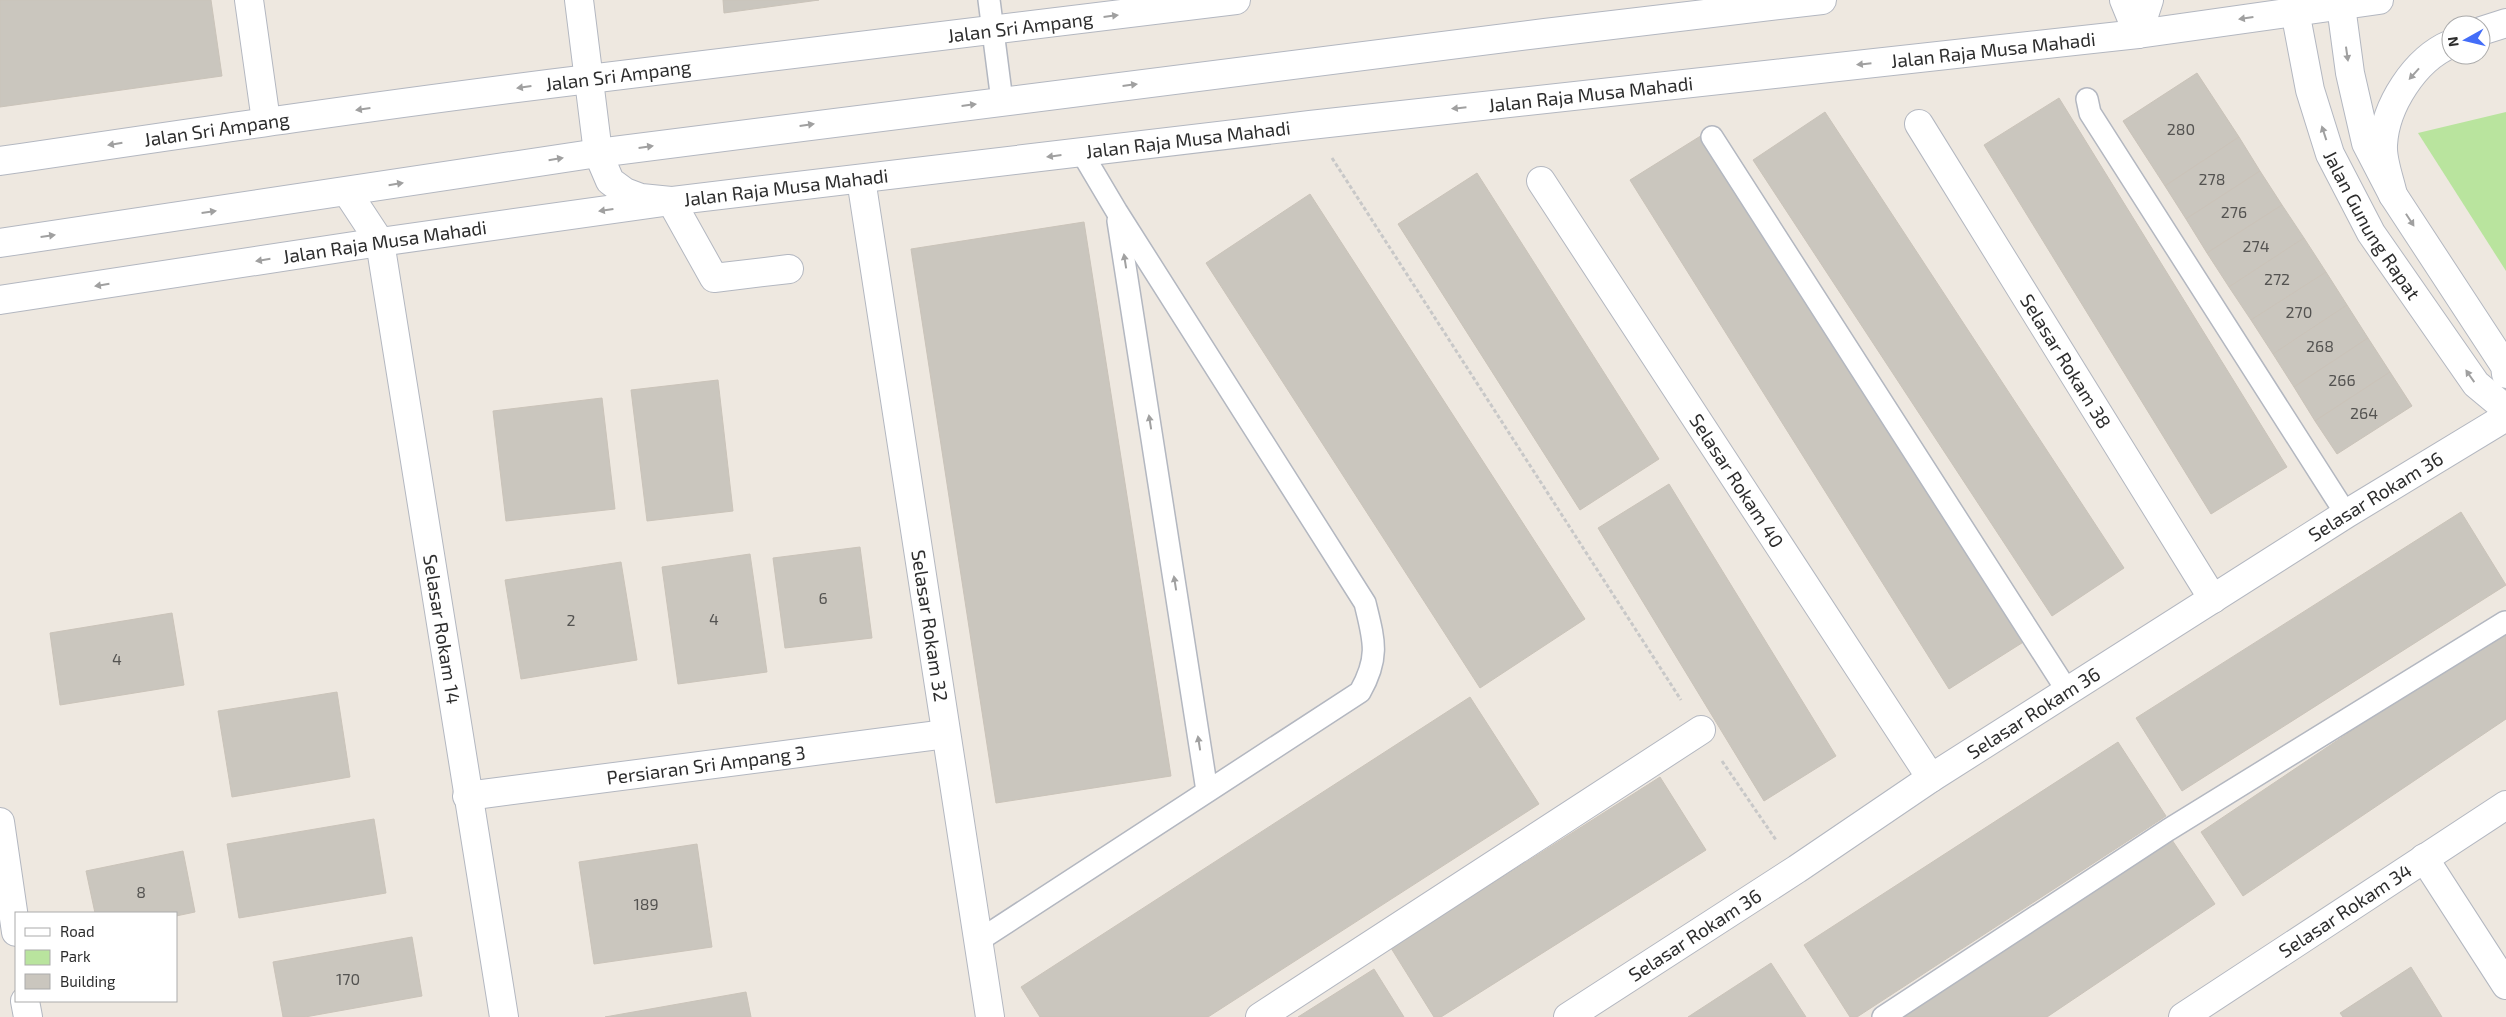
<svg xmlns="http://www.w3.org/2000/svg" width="2506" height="1017" font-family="'Exo 2',sans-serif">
  <rect width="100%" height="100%" fill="#eee8e0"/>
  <polygon fill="#b9e49e" points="2506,112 2506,271 2418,133"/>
  <g fill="#cac6be" stroke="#cac3b9">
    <polygon points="0,0 211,0 222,76 0,107"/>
    <polygon points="723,0 819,0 724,13"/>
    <polygon points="2197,73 2239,137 2165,186 2123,121"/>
    <polygon points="2059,98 2287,467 2211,514 1984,145"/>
    <polygon points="1825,112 2124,568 2052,616 1753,160"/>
    <polygon points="1707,132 2025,641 1949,689 1630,180"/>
    <polygon points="2239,137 2260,171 2186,219 2165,186"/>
    <polygon points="2260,171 2282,205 2207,253 2186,219"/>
    <polygon points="1477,173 1659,459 1580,510 1398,224"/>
    <polygon points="1310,194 1585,619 1480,688 1206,263"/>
    <polygon points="2282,205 2304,238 2229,287 2207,253"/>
    <polygon points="1084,222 1171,776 996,803 911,249"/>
    <polygon points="2304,238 2326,272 2251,320 2229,287"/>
    <polygon points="2326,272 2347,305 2273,354 2251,320"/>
    <polygon points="2347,305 2368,338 2294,387 2273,354"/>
    <polygon points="2368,338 2390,372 2315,421 2294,387"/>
    <polygon points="2390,372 2412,406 2337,454 2315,421"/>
    <polygon points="718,380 733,511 647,521 631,390"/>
    <polygon points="602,398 615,509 506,521 493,411"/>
    <polygon points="1669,484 1836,756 1764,801 1598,528"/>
    <polygon points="2461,512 2506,585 2182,791 2136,718"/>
    <polygon points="860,547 872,638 785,648 773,558"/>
    <polygon points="750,554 767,672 678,684 662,567"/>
    <polygon points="621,562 637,660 521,679 505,580"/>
    <polygon points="172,613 184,685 60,705 50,633"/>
    <polygon points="2506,627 2506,719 2243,896 2201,832"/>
    <polygon points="337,692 350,777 232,797 218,711"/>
    <polygon points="1470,697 1539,804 1208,1017 1040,1017 1021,987"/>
    <polygon points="2118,742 2166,816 1857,1017 1850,1017 1804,945"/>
    <polygon points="1660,777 1706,850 1441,1017 1434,1017 1391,948"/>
    <polygon points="374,819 386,893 239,918 227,844"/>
    <polygon points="2170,837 2215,904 2047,1017 1904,1017"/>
    <polygon points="697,844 712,947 594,964 579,862"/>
    <polygon points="183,851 195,912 176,916 176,913 95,913 86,871"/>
    <polygon points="412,937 422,996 305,1017 283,1017 273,962"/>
    <polygon points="1771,963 1806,1017 1688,1017"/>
    <polygon points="2411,967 2442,1017 2343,1017 2340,1013"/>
    <polygon points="1374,969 1404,1017 1298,1017"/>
    <polygon points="746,992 751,1017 605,1017"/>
  </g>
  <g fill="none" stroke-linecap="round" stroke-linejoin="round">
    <defs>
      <g id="service">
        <polyline points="989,0 1002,101"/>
        <polyline points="2087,99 2090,113 2346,514"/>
        <polyline points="1712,137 2068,692"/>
        <polyline points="1118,221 1207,791"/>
        <path d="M978 941 1360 692C1380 657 1374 640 1365 603L1117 212 1082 153"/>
        <polyline points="1883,1017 2168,830 2505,622"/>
      </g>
      <g id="minor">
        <polyline points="249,0 266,121"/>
        <polyline points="579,0 598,153 610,181 625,192 641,198 671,201 714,278 789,269"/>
        <path id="s1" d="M1919 124 2213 599"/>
        <path id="s2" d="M0 161C196 132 392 103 589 79 805 52 1021 28 1236 0"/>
        <path id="s3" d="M861 179 990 1017"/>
        <path id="s4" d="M1541 181 1931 778"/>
        <path id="s5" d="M347 192 380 242 504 1017"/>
        <path id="s6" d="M467 796 946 734"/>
        <polyline points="0,822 16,932"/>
        <polyline points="2424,858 2506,985"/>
        <polyline points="25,1001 28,1017"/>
        <polyline points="1260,1017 1701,730"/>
        <path id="s7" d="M1568 1017 1797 869 1931 778 2346 514 2506 417"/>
        <path id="s8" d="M2183 1017 2506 805"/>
      </g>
      <g id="tertiary">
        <polyline points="2124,0 2138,34"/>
        <polyline points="2341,6 2350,73 2366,143 2393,195 2505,366 2506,374"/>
        <path id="s9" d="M2295 11 2310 90 2330 154 2371 233 2476 384 2506 409"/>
        <polyline points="2138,34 2149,0"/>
      </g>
      <g id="secondary">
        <polyline points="2481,31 2506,23"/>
        <path d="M2393 195C2390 180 2382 161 2383 145 2385 106 2415 59 2451 44"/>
        <polyline points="0,243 598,153 1545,33 1822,0"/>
        <path id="s10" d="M0 300 380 242 671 201 1310 125 2138 34 2379 0"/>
      </g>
    </defs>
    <use href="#service" stroke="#b3b7c0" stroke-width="24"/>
    <use href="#minor" stroke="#b3b7c0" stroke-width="30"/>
    <use href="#tertiary" stroke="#b3b7c0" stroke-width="30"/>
    <use href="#secondary" stroke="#b3b7c0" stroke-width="30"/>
    <g stroke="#c8c8c8" stroke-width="3" stroke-dasharray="4 2.5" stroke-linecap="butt">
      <polyline points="1332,158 1681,700"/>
      <polyline points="1722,761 1776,840"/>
    </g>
    <use href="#service" stroke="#fff" stroke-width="21"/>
    <use href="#minor" stroke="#fff" stroke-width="28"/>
    <use href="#tertiary" stroke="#fff" stroke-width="28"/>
    <use href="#secondary" stroke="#fff" stroke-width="28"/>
  </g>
  <defs><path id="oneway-solid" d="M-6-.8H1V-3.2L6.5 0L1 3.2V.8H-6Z" transform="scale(1.25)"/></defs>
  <g fill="#a0a0a0">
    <use href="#oneway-solid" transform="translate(1111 16) rotate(-7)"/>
    <use href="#oneway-solid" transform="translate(2246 18) rotate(172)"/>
    <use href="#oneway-solid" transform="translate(2347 54) rotate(82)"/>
    <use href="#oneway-solid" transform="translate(1864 64) rotate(174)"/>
    <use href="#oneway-solid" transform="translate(2414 74) rotate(132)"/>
    <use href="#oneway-solid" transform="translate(1130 85) rotate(-7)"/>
    <use href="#oneway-solid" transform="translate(524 87) rotate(172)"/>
    <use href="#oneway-solid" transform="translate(969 105) rotate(-7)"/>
    <use href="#oneway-solid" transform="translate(1459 108) rotate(174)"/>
    <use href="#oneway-solid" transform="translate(363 109) rotate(172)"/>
    <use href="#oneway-solid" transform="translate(807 125) rotate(-8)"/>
    <use href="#oneway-solid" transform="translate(2324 133) rotate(-108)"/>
    <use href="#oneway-solid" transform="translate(115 144) rotate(171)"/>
    <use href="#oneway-solid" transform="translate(646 147) rotate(-8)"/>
    <use href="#oneway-solid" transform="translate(1054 156) rotate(173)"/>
    <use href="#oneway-solid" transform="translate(556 159) rotate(-9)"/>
    <use href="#oneway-solid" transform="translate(396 184) rotate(-9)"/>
    <use href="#oneway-solid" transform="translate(606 210) rotate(172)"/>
    <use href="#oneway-solid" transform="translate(209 212) rotate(-8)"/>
    <use href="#oneway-solid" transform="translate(2410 220) rotate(57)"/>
    <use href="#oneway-solid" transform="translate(48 236) rotate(-8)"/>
    <use href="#oneway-solid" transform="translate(263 260) rotate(171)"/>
    <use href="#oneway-solid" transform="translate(1125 261) rotate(-99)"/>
    <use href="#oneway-solid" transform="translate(102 285) rotate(171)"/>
    <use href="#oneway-solid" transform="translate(2470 376) rotate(-125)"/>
    <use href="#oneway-solid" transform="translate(1150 422) rotate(-99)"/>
    <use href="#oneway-solid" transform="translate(1175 583) rotate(-99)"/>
    <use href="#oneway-solid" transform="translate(1199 743) rotate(-99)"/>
  </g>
  <g text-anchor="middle" stroke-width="5" stroke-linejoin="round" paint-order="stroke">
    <g font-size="16" fill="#545351">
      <text x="2181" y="135">280</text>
      <text x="2212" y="185">278</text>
      <text x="2234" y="218">276</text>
      <text x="2256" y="252">274</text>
      <text x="2277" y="285">272</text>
      <text x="2299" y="318">270</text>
      <text x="2320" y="352">268</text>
      <text x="2342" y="386">266</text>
      <text x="2364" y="419">264</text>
      <text x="823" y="604">6</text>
      <text x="714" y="625">4</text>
      <text x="571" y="626">2</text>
      <text x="117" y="665">4</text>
      <text x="141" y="898">8</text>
      <text x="646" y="910">189</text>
      <text x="348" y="985">170</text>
    </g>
    <g font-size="19" fill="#2d2d2d" stroke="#fff">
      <text dy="7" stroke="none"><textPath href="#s2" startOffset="1029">Jalan Sri Ampang</textPath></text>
      <text dy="7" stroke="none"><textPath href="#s10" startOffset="2009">Jalan Raja Musa Mahadi</textPath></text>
      <text dy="7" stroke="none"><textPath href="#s2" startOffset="624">Jalan Sri Ampang</textPath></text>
      <text dy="7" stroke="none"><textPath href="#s10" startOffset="1604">Jalan Raja Musa Mahadi</textPath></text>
      <text dy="7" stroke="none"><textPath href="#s2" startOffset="219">Jalan Sri Ampang</textPath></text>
      <text dy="7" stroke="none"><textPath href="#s10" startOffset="1199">Jalan Raja Musa Mahadi</textPath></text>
      <text dy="7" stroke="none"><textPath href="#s10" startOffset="794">Jalan Raja Musa Mahadi</textPath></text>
      <text dy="7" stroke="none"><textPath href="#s9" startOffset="230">Jalan Gunung Rapat</textPath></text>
      <text dy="7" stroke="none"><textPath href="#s10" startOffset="389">Jalan Raja Musa Mahadi</textPath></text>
      <text dy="7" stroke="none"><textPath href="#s1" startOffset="279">Selasar Rokam 38</textPath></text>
      <text dy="7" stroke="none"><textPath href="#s4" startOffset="358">Selasar Rokam 40</textPath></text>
      <text dy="7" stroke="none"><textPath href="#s7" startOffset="961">Selasar Rokam 36</textPath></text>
      <text dy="7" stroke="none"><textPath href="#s3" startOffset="452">Selasar Rokam 32</textPath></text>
      <text dy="7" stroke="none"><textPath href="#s5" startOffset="452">Selasar Rokam 14</textPath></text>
      <text dy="7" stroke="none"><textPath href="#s7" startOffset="556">Selasar Rokam 36</textPath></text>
      <text dy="7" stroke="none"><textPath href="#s6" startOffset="241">Persiaran Sri Ampang 3</textPath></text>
      <text dy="7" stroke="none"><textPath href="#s8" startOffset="194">Selasar Rokam 34</textPath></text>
      <text dy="7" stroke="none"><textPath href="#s7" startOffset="151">Selasar Rokam 36</textPath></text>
    </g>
  </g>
  <rect x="15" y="912" width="162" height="90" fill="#ffffff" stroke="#ababab"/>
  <rect x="25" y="928" width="25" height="8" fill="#ffffff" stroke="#ababab"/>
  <text x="60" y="937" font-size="15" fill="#2d2d2d">Road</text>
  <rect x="25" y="950" width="25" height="15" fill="#b9e49e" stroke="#ababab"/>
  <text x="60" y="962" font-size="15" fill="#2d2d2d">Park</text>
  <rect x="25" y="974" width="25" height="15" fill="#cac6be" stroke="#ababab"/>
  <text x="60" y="987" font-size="15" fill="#2d2d2d">Building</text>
  <g transform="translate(2466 40) rotate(262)"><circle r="24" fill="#ffffff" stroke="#ababab"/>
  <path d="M0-4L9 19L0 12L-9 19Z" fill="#436df8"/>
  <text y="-8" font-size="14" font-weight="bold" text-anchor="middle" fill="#2d2d2d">N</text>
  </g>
</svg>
